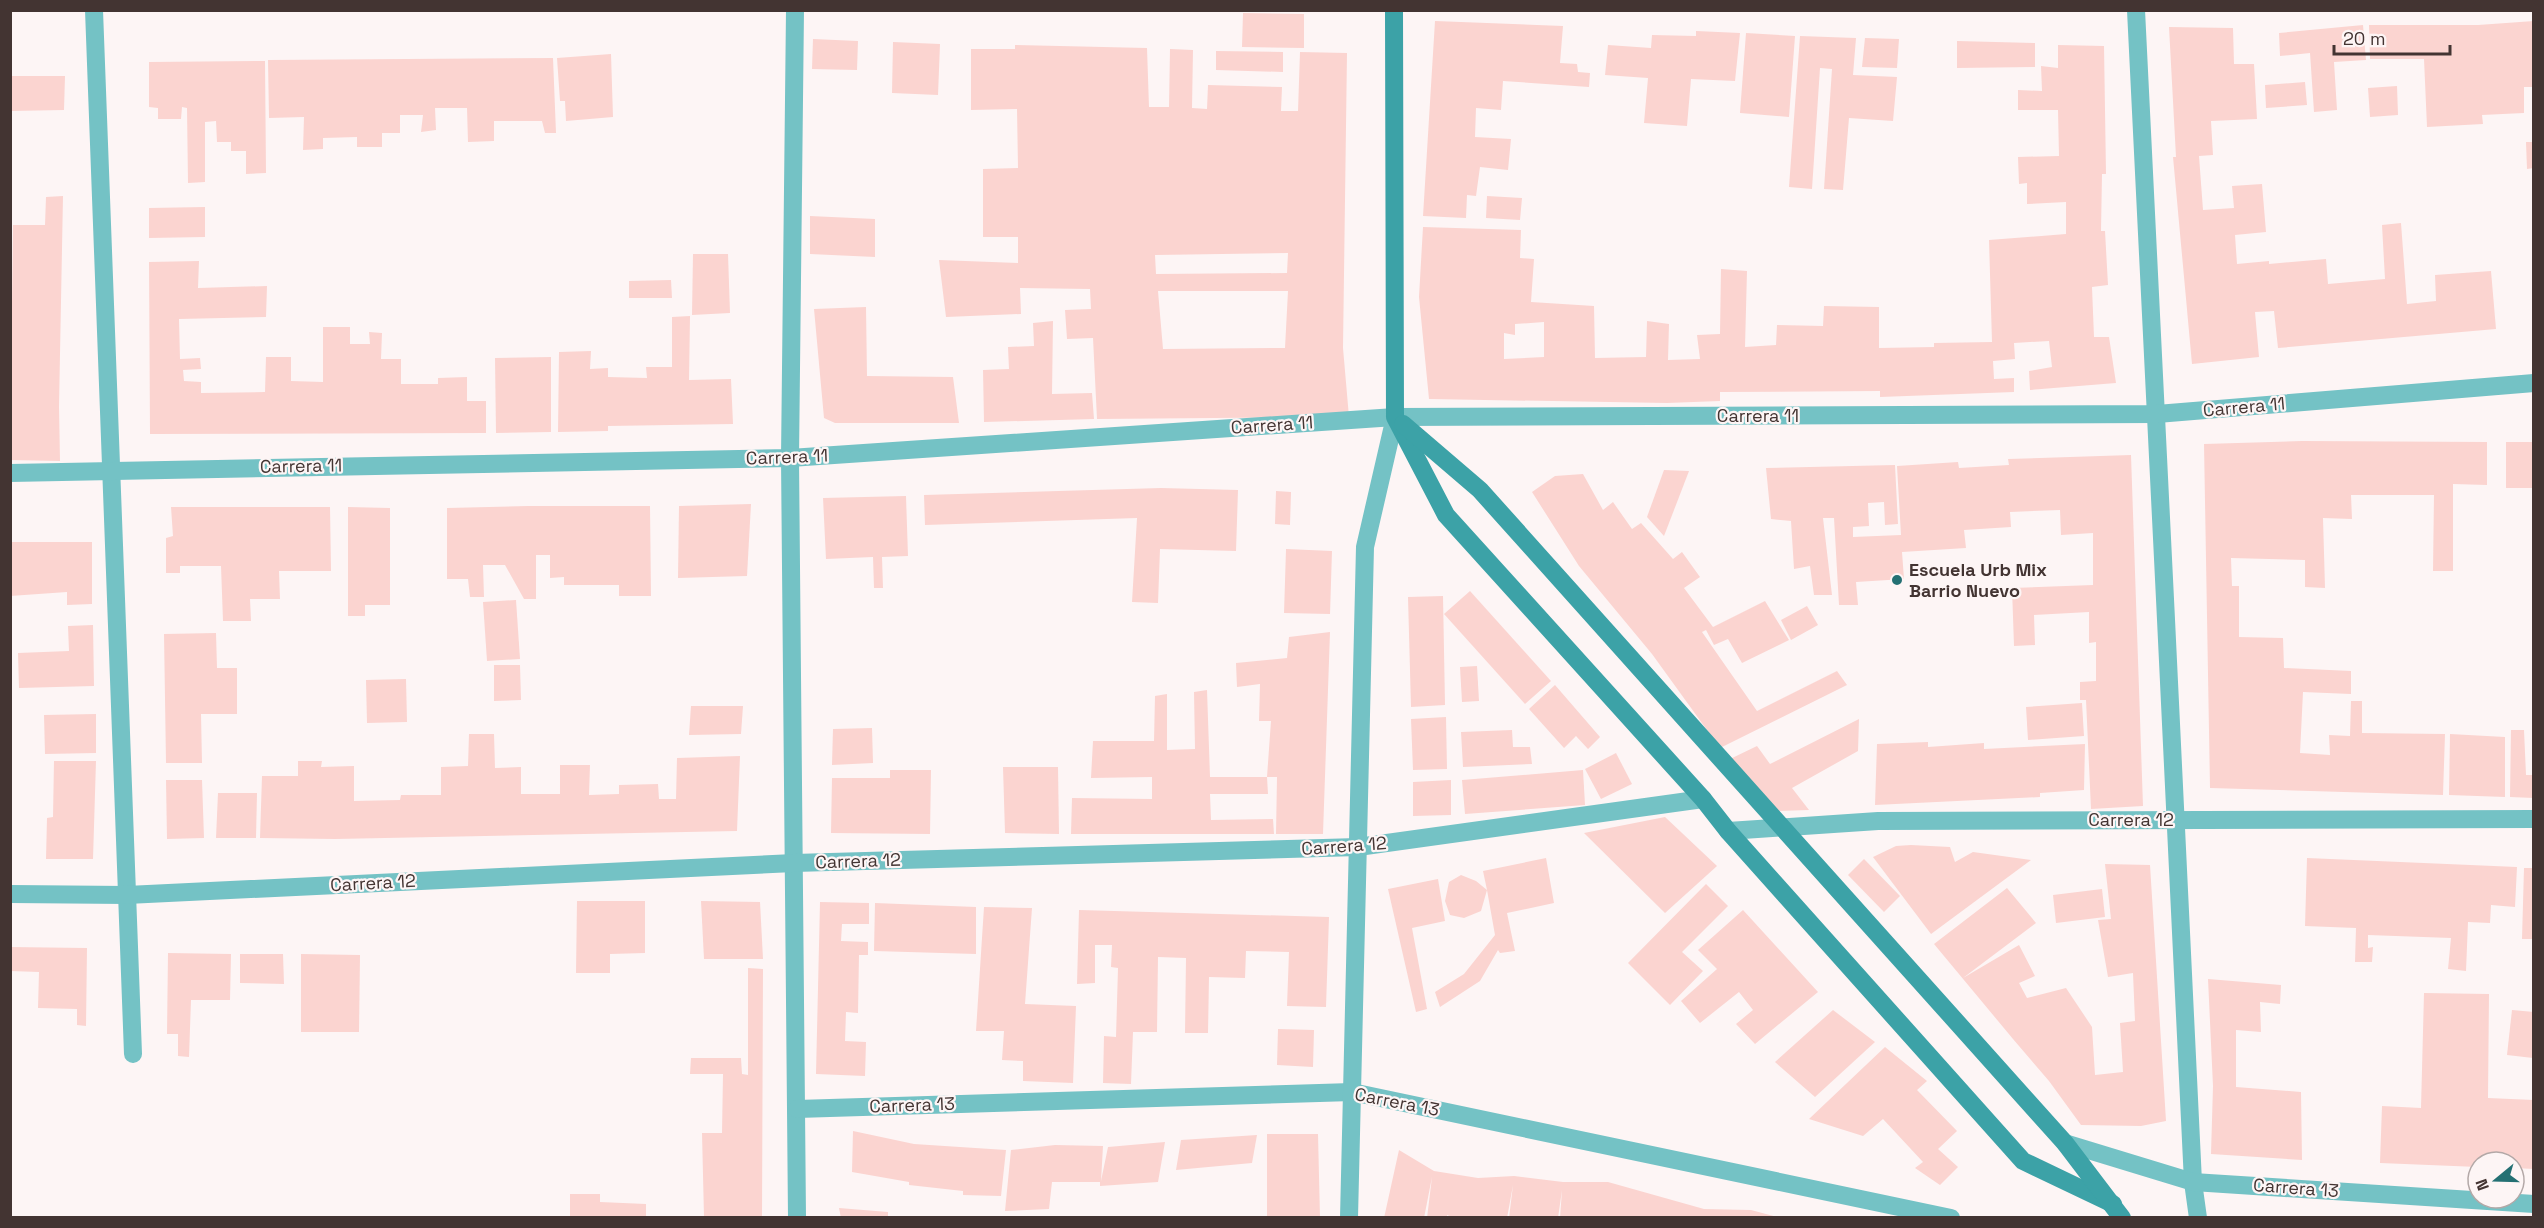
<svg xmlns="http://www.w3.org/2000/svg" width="2544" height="1228" font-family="'Space Grotesk',sans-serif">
  <rect width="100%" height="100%" fill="#fdf5f5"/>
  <g fill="#fbd4d0" fill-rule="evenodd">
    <polygon points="1243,13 1304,14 1304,48 1242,47"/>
    <polygon points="1435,21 1563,26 1560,63 1577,64 1578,72 1590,73 1589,87 1503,81 1501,110 1476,108 1475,137 1511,139 1508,170 1480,167 1476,196 1467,195 1466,218 1423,216"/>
    <polygon points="2534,21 2534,87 2524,87 2524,113 2482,115 2483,124 2427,127 2424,59 2370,59 2369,25 2478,25"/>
    <polygon points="2363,25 2366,60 2334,62 2337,110 2314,112 2310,53 2280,56 2279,33"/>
    <polygon points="2169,27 2233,28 2234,64 2254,64 2257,119 2211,121 2213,155 2199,156 2203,210 2234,208 2232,186 2262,184 2266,232 2235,235 2237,264 2269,261 2269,264 2326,259 2328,284 2385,279 2382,225 2401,223 2407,304 2436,301 2435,275 2491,271 2496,329 2278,348 2274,311 2255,312 2259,357 2192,364 2173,157 2176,157"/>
    <polygon points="1696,31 1740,33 1735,81 1691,79 1687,126 1644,123 1648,78 1605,75 1608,45 1651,48 1652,35 1696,36"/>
    <polygon points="1746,33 1795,36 1789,117 1740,113"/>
    <polygon points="1800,36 1856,38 1853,75 1897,77 1893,121 1849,118 1843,190 1824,189 1832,69 1820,68 1812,189 1789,187"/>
    <polygon points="1865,38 1899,39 1897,68 1862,67"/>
    <polygon points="813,39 858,41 857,70 812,69"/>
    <polygon points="1957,41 2035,43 2035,67 1957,68"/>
    <polygon points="893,42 940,44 938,95 892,93"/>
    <path d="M1015 45 1147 48 1149 107H1169L1170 49 1193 50 1192 108 1207 109 1208 85 1282 87 1281 111H1298L1300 52 1347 53 1343 348 1349 417 1097 419 1093 338 1067 339 1065 310 1091 309 1090 289 1020 288 1021 314 946 317 939 260 1018 263V237H983V169L1018 168 1017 109 971 110V49H1015ZM1288 253 1287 273 1156 274 1155 255ZM1158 291H1288L1285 348 1163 349Z"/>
    <path d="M2058 45 2104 46 2106 174H2102L2101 231H2105L2108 285 2092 287 2094 337H2109L2116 383 2030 390 2029 371 2052 367 2049 341 2014 343 2015 359 1993 361 1994 379 2014 378V392L1880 397V391L1720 392V401L1667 403 1429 399 1419 297 1423 227 1521 230 1520 258 1534 259 1531 302 1594 306 1595 358 1646 357 1647 321 1669 324 1668 360 1700 359 1697 335 1720 334 1721 269 1747 271 1745 347 1776 345 1777 325 1823 326 1824 306 1879 307V348L1934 347V343L1992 342 1989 240 2066 234V202L2027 204V183L2019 184 2018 157 2059 156 2058 110H2018V90L2042 91 2041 66 2058 68ZM1544 322V357L1504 359V333L1515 335V324Z"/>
    <polygon points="1216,51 1283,52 1283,72 1216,70"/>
    <polygon points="611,54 613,117 566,121 565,101 560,101 557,58"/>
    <polygon points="553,58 556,133 545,133 542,121 494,121 494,141 468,142 467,108 435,108 436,130 421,132 423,115 400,115 400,133 382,133 382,147 357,147 357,137 323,138 323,149 303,150 304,117 269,118 268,60"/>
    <polygon points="265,61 266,173 246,174 246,151 231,151 231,142 217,142 216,121 205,122 205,182 188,183 187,108 182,107 181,119 158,119 158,108 149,107 149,62"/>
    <polygon points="10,76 65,76 64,110 10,111"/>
    <polygon points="2305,82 2307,105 2266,108 2265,85"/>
    <polygon points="2397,86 2398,115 2370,117 2368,88"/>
    <polygon points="2526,142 2534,142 2534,168 2527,169"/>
    <polygon points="63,196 59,407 60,461 10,460 13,225 45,225 46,197"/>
    <polygon points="1487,196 1522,198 1520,220 1486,218"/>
    <polygon points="205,207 205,237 149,238 149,208"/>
    <polygon points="810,216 875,219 875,257 810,254"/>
    <polygon points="693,254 728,254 730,313 692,315"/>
    <polygon points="199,261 198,288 267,286 266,317 179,319 180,359 200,358 201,369 183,370 184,381 201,382 201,393 265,392 266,357 291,357 291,381 323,382 323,327 350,327 350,344 370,344 369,332 382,333 381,359 401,359 401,384 438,384 438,378 467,377 467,401 486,401 486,433 150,434 149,262"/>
    <polygon points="671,280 672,298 629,298 629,281"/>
    <polygon points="866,307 867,376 953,377 959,423 835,423 824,418 814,309"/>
    <polygon points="690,316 689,380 731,379 733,424 608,426 608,431 558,432 559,352 591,351 590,369 608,368 608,377 647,378 646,367 672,367 672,317"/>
    <polygon points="1053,321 1052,394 1092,393 1094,419 984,422 983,370 1009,369 1008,347 1034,346 1033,323"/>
    <polygon points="551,357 551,432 496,433 495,358"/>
    <polygon points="2302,441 2487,442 2487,485 2453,484 2453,571 2433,571 2434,495 2351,495 2352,519 2323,518 2325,588 2305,587 2305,560 2231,558 2232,586 2239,586 2239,637 2283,638 2284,668 2351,671 2351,694 2303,692 2300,753 2330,755 2329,735 2350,736 2351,701 2362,701 2362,733 2445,734 2443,795 2210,788 2204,444"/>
    <rect x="2506" y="442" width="28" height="46"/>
    <polygon points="2131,455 2143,806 2091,809 2086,700 2080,700 2080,682 2096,681 2096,642 2089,643 2089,612 2034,615 2035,645 2014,646 2012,588 2093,585 2093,533 2061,535 2060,510 2010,512 2011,527 1964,530 1966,548 1902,552 1904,579 1856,582 1858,605 1839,605 1834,518 1823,518 1832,595 1814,595 1810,566 1794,569 1791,521 1771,519 1766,468 1895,465 1898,524 1885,525 1884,502 1868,503 1869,526 1853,527 1853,537 1901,535 1897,466 1958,462 1959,468 2009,465 2008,459"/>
    <polygon points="1664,470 1689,471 1664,536 1647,517"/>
    <polygon points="1583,474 1603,510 1613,502 1632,529 1641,523 1673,559 1682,552 1700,577 1684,588 1713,627 1765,601 1789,640 1742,663 1728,639 1714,645 1706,630 1702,632 1757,711 1837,671 1847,685 1720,748 1652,654 1579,566 1532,492 1555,476"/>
    <polygon points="1161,488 1238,490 1236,551 1160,549 1158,603 1132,602 1137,518 925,525 924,495"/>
    <polygon points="1276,491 1291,492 1290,525 1275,524"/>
    <polygon points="906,496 908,556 882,557 883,588 874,588 873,557 826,559 823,498"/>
    <polygon points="751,504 747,576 678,578 679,506"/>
    <polygon points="528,506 650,506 651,596 619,596 619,585 564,585 564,577 550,578 550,555 536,555 536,599 524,599 505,565 483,565 484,597 470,597 468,579 447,579 447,508"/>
    <polygon points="171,507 330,507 331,571 279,571 280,599 250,599 251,621 223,621 221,566 180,566 180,573 166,573 166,538 173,536"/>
    <polygon points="348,507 390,508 390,605 365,605 365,616 348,616"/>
    <polygon points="10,542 92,542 92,604 67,605 67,592 10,596"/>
    <polygon points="1286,549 1332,551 1330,614 1284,613"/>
    <polygon points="1470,591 1551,681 1525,704 1444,614"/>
    <polygon points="1443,596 1445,705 1411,707 1408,597"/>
    <polygon points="516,600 520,659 487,661 483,602"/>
    <polygon points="1807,606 1818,625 1791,640 1781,620"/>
    <polygon points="93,625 94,686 19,688 18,653 69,651 68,626"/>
    <polygon points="1330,632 1323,834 1276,834 1277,777 1267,777 1271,721 1259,721 1260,684 1237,687 1236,663 1287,658 1289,637"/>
    <polygon points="216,633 217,668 237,668 237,714 201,714 202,763 166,763 164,634"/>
    <polygon points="494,665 520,665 521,700 494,701"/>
    <polygon points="1477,666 1479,701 1462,702 1460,667"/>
    <polygon points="406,679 407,722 367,723 366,680"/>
    <polygon points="1555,685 1600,737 1588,749 1576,736 1564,748 1529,709"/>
    <polygon points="1207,690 1210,777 1267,777 1268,794 1210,794 1211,820 1273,819 1274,834 1071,834 1072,798 1152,799 1152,777 1091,778 1093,741 1154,741 1155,696 1167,694 1167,750 1195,749 1194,692"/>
    <polygon points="2082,703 2084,736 2028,740 2026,707"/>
    <polygon points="691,706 743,706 741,734 689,735"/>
    <polygon points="96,714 96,753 45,754 44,715"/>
    <polygon points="1446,717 1447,769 1413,770 1411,719"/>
    <polygon points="1859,719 1858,751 1792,788 1809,810 1774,811 1728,760 1757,746 1770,764"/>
    <polygon points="872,728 873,763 832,765 833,729"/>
    <polygon points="1512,730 1513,747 1530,747 1532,764 1463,767 1461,732"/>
    <polygon points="2511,730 2524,730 2526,775 2534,775 2534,798 2510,797"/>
    <polygon points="469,734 494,734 495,768 521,767 521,794 560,794 560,765 590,765 589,795 619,794 619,785 658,784 659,799 676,799 677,758 740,756 737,831 335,839 260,838 262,776 298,776 298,761 322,761 321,767 354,766 354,801 400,800 401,795 441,795 441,767 468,766"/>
    <polygon points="2450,734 2505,737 2505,797 2449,795"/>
    <polygon points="1928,742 1928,747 1984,743 1984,749 2085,744 2084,790 2040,793 2040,797 1875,805 1877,744"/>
    <polygon points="1616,753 1632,784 1601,799 1585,769"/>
    <polygon points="54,761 96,761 93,859 46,859 47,818 53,817"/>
    <polygon points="1003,767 1058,767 1059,834 1005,833"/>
    <polygon points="890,770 931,770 930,834 831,833 832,778 890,778"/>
    <polygon points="1583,770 1585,805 1465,814 1462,780"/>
    <polygon points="166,780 202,780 204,838 167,839"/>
    <polygon points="1451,780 1451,815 1413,816 1413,782"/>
    <polygon points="218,793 257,793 256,838 216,838"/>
    <polygon points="1665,817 1717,866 1665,913 1584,833"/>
    <polygon points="1911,845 1950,847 1955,862 1973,852 2031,860 1931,934 1873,857 1896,846"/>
    <polygon points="1546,858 1554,903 1507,913 1515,951 1500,953 1498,950 1480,981 1440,1007 1435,992 1464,974 1495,935 1487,890 1481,911 1464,918 1450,915 1445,901 1449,882 1461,875 1476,881 1487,890 1483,871"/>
    <polygon points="2307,858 2517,867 2515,907 2491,905 2490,923 2468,922 2466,971 2448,969 2451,938 2368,935 2368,948 2373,947 2372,962 2355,962 2356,928 2305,926"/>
    <polygon points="1864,859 1900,896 1884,912 1848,875"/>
    <polygon points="2105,864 2150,865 2166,1121 2141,1126 2081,1125 2049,1081 2013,1039 1934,944 2007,888 2036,923 1963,978 2019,945 2035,976 2019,983 2027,998 2066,988 2092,1027 2095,1075 2123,1072 2120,1023 2135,1021 2133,973 2108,977 2098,920 2111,919"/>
    <polygon points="2524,868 2534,868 2534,939 2522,939"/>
    <polygon points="1438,879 1445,921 1412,928 1427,1009 1416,1012 1388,889"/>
    <polygon points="1706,884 1728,906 1682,952 1703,971 1670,1005 1628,963"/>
    <polygon points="2102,889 2105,917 2056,923 2053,895"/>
    <polygon points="577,901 645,901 645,953 610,954 610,973 576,973"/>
    <polygon points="701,901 760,902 763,959 704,959"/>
    <polygon points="820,902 869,903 869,924 842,924 841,941 868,942 868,955 859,955 858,1013 846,1012 845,1041 866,1042 865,1076 816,1074"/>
    <polygon points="875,903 976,907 976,954 874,951"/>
    <polygon points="984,907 1032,908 1025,1004 1076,1006 1073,1083 1023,1081 1023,1061 1002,1060 1004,1031 976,1031"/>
    <polygon points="1079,910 1329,917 1326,1007 1287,1006 1289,952 1246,951 1245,978 1209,977 1208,1033 1185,1033 1186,958 1158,957 1157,1032 1133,1032 1131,1084 1103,1083 1104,1036 1116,1037 1118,968 1111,967 1112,945 1095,945 1095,983 1077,984"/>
    <polygon points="1743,910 1818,992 1755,1044 1736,1024 1753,1010 1739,992 1700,1023 1681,1001 1717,969 1698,950"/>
    <polygon points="10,947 87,948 86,1026 77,1025 77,1009 38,1008 39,972 10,971"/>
    <polygon points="168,953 231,954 230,1000 191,1000 189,1057 178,1056 178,1034 167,1034"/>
    <polygon points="240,954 283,954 284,984 240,983"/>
    <polygon points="301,954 360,955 359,1032 301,1032"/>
    <polygon points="748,968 763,969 762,1218 704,1217 702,1133 722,1133 723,1074 690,1074 691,1058 741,1058 742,1074 748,1075"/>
    <polygon points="2208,979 2281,985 2280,1004 2260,1002 2261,1032 2236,1030 2236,1087 2301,1092 2302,1160 2211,1154 2213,1086"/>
    <polygon points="2424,993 2489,994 2488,1098 2534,1100 2534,1169 2514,1168 2514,1162 2478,1162 2478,1167 2380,1163 2382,1106 2421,1108"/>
    <polygon points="1833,1010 1875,1042 1815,1097 1775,1062"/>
    <polygon points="2512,1010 2534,1012 2533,1058 2507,1055"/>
    <polygon points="1278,1029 1314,1030 1313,1067 1277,1065"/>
    <polygon points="1885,1047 1927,1081 1917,1090 1957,1131 1938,1149 1958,1167 1940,1185 1915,1168 1923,1162 1883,1119 1863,1136 1809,1119"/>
    <polygon points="853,1131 914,1144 1006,1150 1001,1196 963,1195 963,1191 909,1185 909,1182 852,1172"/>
    <polygon points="1267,1134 1318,1134 1320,1218 1267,1218"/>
    <polygon points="1257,1135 1252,1163 1176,1170 1181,1140"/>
    <polygon points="1165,1142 1158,1182 1100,1186 1100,1182 1052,1182 1049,1209 1005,1211 1011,1150 1055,1145 1103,1146 1101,1181 1108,1147"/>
    <polygon points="1399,1150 1434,1171 1478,1178 1514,1176 1563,1182 1608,1182 1704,1209 1751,1210 1781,1218 1560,1218 1562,1190 1558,1218 1509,1218 1513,1185 1507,1218 1454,1218 1447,1215 1447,1218 1427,1218 1432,1177 1424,1218 1384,1218"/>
    <polygon points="570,1194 600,1194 600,1202 646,1204 646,1218 570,1218"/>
    <polygon points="839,1208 888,1212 888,1218 841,1218"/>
  </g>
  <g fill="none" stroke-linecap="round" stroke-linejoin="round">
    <g stroke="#74c2c5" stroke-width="18">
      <polyline points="94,10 133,1054"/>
      <polyline points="795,10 790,458 797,1218"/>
      <path d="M2136 10C2157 401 2173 791 2193 1182L2198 1218"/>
      <polyline points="10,473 790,458 1395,417 2157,414 2534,383"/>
      <polyline points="1728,831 1878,821 2534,819"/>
      <polyline points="10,894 127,895 794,863 1358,847 1703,799"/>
      <polyline points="797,1109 1352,1092 1951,1218"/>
      <polyline points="2065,1143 2193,1182 2534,1204"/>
      <polyline points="1349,1218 1365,547 1395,417"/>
    </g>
    <g stroke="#3ca2a7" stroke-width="18">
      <polyline points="1394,10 1395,417 1446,515 1703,799 1728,831 2023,1161 2113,1204"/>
      <polyline points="1403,424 1480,490 2065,1143 2122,1218"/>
    </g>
  </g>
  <circle fill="#247073" stroke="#fdf5f5" stroke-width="2" cx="1897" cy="580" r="6"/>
  <g text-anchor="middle" stroke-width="4.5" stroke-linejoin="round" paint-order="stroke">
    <g font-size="18" fill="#433432" stroke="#fdf5f5">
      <text transform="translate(2244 407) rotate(-5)" y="6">Carrera 11</text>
      <text x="1758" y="422">Carrera 11</text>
      <text transform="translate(1272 425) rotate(-4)" y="6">Carrera 11</text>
      <text transform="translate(787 457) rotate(-2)" y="6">Carrera 11</text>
      <text transform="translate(301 466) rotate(-1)" y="6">Carrera 11</text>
      <text x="2131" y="826">Carrera 12</text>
      <text transform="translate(1344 846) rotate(-4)" y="6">Carrera 12</text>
      <text transform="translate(858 861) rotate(-2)" y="6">Carrera 12</text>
      <text transform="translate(373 883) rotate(-3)" y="6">Carrera 12</text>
      <text transform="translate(1397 1102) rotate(11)" y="6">Carrera 13</text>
      <text transform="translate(912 1105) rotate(-2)" y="6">Carrera 13</text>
      <text transform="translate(2296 1188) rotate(4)" y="6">Carrera 13</text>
    </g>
    <g font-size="18" font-weight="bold" fill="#433432" stroke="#fdf5f5" text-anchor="start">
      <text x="1909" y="576">Escuela Urb Mix<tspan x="1909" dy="21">Barrio Nuevo</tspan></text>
    </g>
  </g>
  <rect width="2544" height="1228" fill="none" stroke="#433432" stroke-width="24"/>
  <g transform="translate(2496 1180) rotate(251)"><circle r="28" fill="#fdf5f5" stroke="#b3a8a7" stroke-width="1.5"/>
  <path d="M0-4.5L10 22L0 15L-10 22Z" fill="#247073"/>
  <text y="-9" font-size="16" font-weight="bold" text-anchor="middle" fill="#433432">N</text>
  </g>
  <path d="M2334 45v9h116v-9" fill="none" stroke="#433432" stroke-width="3"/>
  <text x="2343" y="45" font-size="18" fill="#433432" stroke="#fdf5f5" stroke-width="4.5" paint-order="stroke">20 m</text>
</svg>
